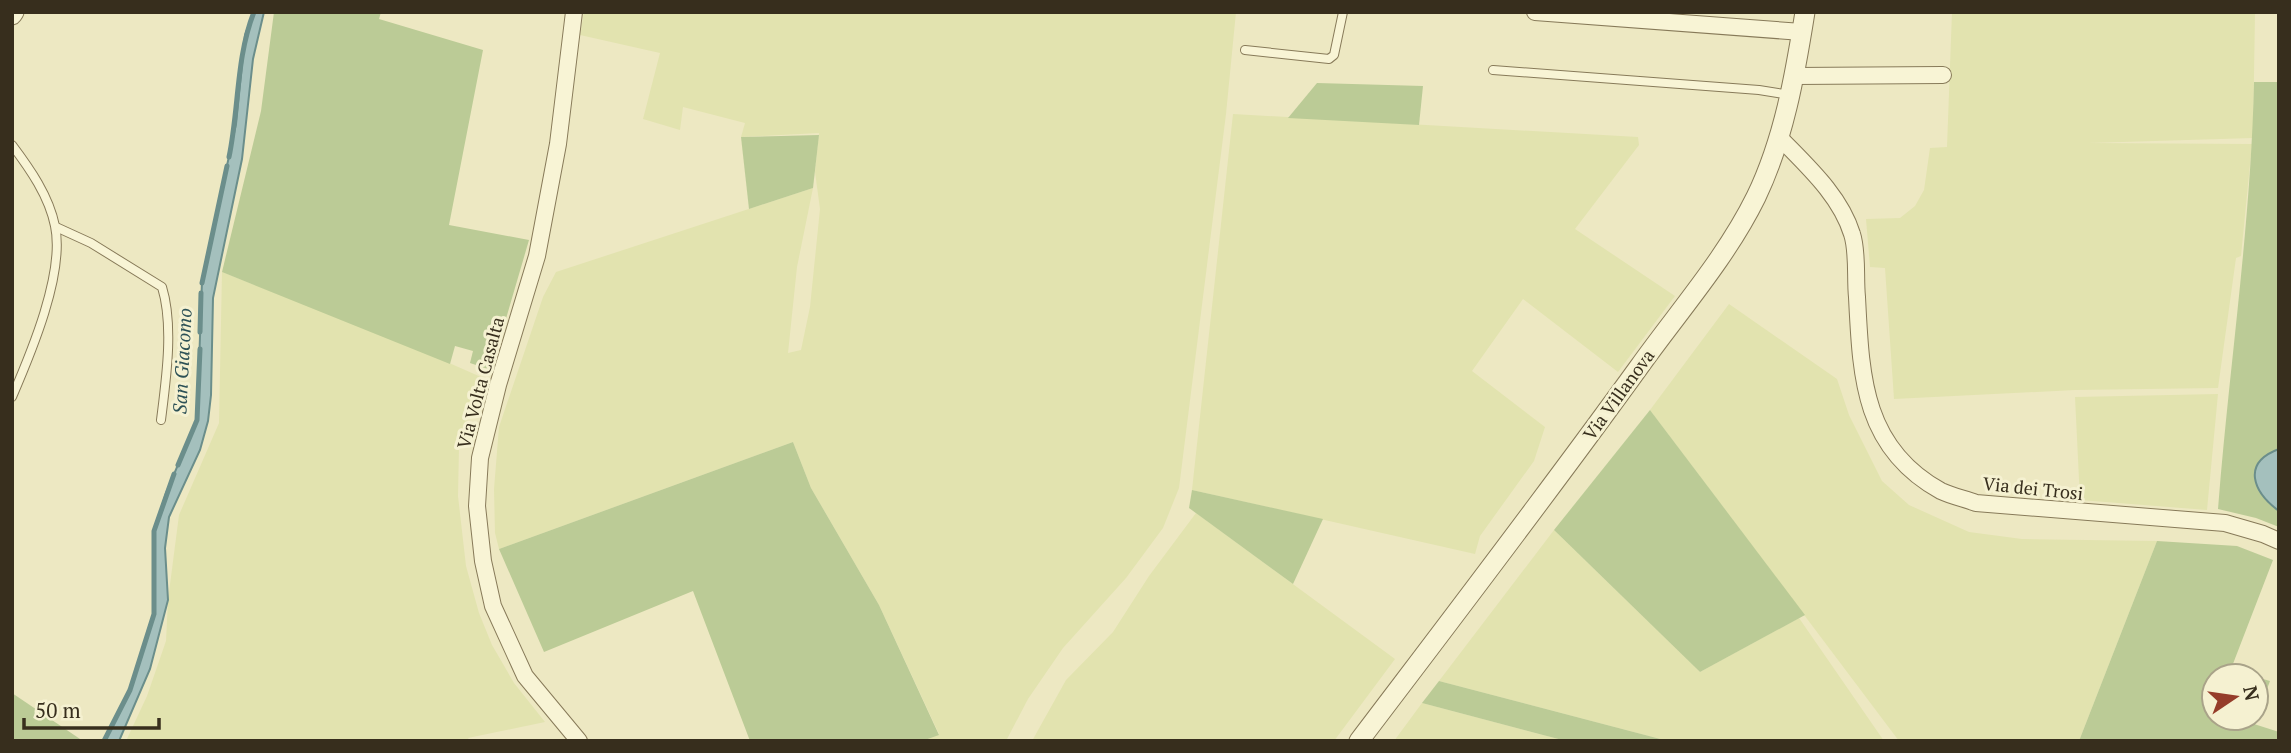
<svg xmlns="http://www.w3.org/2000/svg" width="2291" height="753" font-family="'PT Serif',serif">
  <rect width="100%" height="100%" fill="#ede8c2"/>
  <g fill="#e2e3af">
    <polygon points="584,12 1236,12 1226,114 1179,488 1163,528 1126,578 1063,648 1028,699 1006,741 922,741 939,734 879,605 811,488 793,442 499,549 495,533 494,489 499,427 543,297 556,272 813,188 797,267 788,353 801,350 810,307 820,209 815,172 819,133 741,137 745,123 683,107 680,130 643,119 660,53 580,35"/>
    <polygon points="1952,12 2255,12 2253,138 2089,143 2252,144 2241,256 2236,258 2218,388 2075,390 1894,399 1885,268 1870,267 1866,219 1900,218 1915,206 1924,190 1930,148 1947,147"/>
    <polygon points="1233,114 1638,137 1639,145 1575,229 1675,296 1618,372 1523,299 1472,371 1545,427 1534,461 1480,536 1475,554 1192,490"/>
    <polygon points="222,272 415,348 481,377 459,447 458,496 466,566 479,613 492,645 514,683 545,722 468,738 470,741 126,741 147,696 166,641 168,600 179,515 219,423"/>
    <polygon points="1729,304 1837,379 1849,415 1882,481 1909,505 1969,532 2022,539 2157,541 2079,741 1899,741 1650,410"/>
    <polygon points="2218,394 2207,510 2080,500 2075,397"/>
    <polygon points="1196,513 1395,659 1334,741 1032,741 1066,680 1113,632 1149,576"/>
    <polygon points="1554,530 1700,672 1799,618 1884,741 1668,741 1439,681"/>
    <polygon points="1422,703 1566,741 1394,741"/>
  </g>
  <g fill="#bbcb96">
    <polygon points="274,12 381,12 379,19 483,50 449,225 529,240 491,370 470,363 473,351 455,346 450,364 222,272 261,111"/>
    <path d="M2254 82H2279V527L2256 518 2218 509C2229 367 2251 225 2254 82Z"/>
    <polygon points="1317,83 1423,86 1419,125 1288,118"/>
    <polygon points="819,135 813,188 749,209 741,137"/>
    <polygon points="1650,410 1805,615 1700,672 1554,530"/>
    <polygon points="793,442 811,488 879,605 939,735 922,741 750,741 693,591 544,652 499,549"/>
    <polygon points="1192,490 1323,519 1293,584 1189,508"/>
    <polygon points="2157,541 2237,546 2273,560 2231,669 2253,676 2214,676 2214,718 2256,718 2256,677 2270,681 2254,724 2279,732 2279,741 2079,741"/>
    <polygon points="1439,681 1668,741 1566,741 1422,703"/>
    <polygon points="12,693 83,741 12,741"/>
  </g>
  <g fill="#a4c0bd" stroke="#6b8e8b" stroke-width="2">
    <polygon points="254,12 264,12 253,59 242,159 213,298 211,395 208,421 200,450 169,517 165,548 168,600 150,669 119,741 104,741 130,690 154,614 154,531 166,493 197,420 202,281 236,124 245,35"/>
    <path d="M2279 449V511C2253 492 2241 463 2279 449Z"/>
  </g>
  <g fill="none" stroke-linecap="round" stroke-linejoin="round">
    <g stroke="#6b8e8b" stroke-width="5">
      <path d="M229 157C239 109 236 57 254 12"/>
      <polyline points="202,283 227,166"/>
      <polyline points="200,332 201,293"/>
      <polyline points="178,465 197,420 200,349"/>
      <polyline points="104,741 130,690 154,614 154,531 174,474"/>
    </g>
    <defs>
      <g id="service">
        <polyline points="1245,50 1329,59 1334,55 1343,12"/>
        <polyline points="1493,70 1759,90 1790,95"/>
        <path d="M12 145C30 169 49 196 55 226 65 273 31 353 12 397"/>
        <path d="M56 227 91 243 162 287C174 326 166 380 161 420"/>
      </g>
      <g id="minor">
        <polyline points="574,12 558,144 537,256 498,385 480,458 477,506 483,561 493,606 525,676 579,741"/>
        <polyline points="1535,12 1802,32"/>
        <polyline points="1795,76 1943,75"/>
        <path d="M1779 137C1806 165 1840 195 1852 234 1858 252 1855 278 1857 297 1861 377 1863 448 1941 491 1952 496 1965 499 1976 503L2225 523 2263 534 2279 541"/>
      </g>
      <g id="tertiary">
        <polyline points="12,15 14,12"/>
        <path d="M1359 741C1453 617 1548 493 1639 367 1679 311 1726 258 1756 197 1784 139 1795 75 1805 12"/>
      </g>
    </defs>
    <use href="#service" stroke="#877a59" stroke-width="10"/>
    <use href="#minor" stroke="#877a59" stroke-width="18"/>
    <use href="#tertiary" stroke="#877a59" stroke-width="21"/>
    <use href="#service" stroke="#f8f4d5" stroke-width="8"/>
    <use href="#minor" stroke="#f8f4d5" stroke-width="16"/>
    <use href="#tertiary" stroke="#f8f4d5" stroke-width="19"/>
  </g>
  <g text-anchor="middle" stroke-width="6" stroke-linejoin="round" paint-order="stroke">
    <g font-size="18" fill="#372e1d" stroke="#f5f1d1">
      <text transform="translate(481 383) rotate(-75)" y="6">Via Volta Casalta</text>
      <text transform="translate(1619 395) rotate(-54)" y="6">Via Villanova</text>
      <text transform="translate(2033 489) rotate(6)" y="6">Via dei Trosi</text>
    </g>
    <g font-size="19" font-style="italic" fill="#2d5156" stroke="#f5f1d1">
      <text transform="translate(182 361) rotate(-87)" y="7">San Giacomo</text>
    </g>
  </g>
  <rect width="2291" height="753" fill="none" stroke="#372e1d" stroke-width="28"/>
  <g transform="translate(2235 697) rotate(77)"><circle r="33" fill="#f5f1d1" stroke="#a9a389" stroke-width="2"/>
  <path d="M0-5L12 26L0 18L-12 26Z" fill="#953d2a"/>
  <text y="-10" font-size="19" font-weight="bold" text-anchor="middle" fill="#372e1d">N</text>
  </g>
  <path d="M24 718v10h135v-10" fill="none" stroke="#372e1d" stroke-width="3.5"/>
  <text x="35" y="718" font-size="21" fill="#372e1d" stroke="#f5f1d1" stroke-width="5" paint-order="stroke">50 m</text>
</svg>
